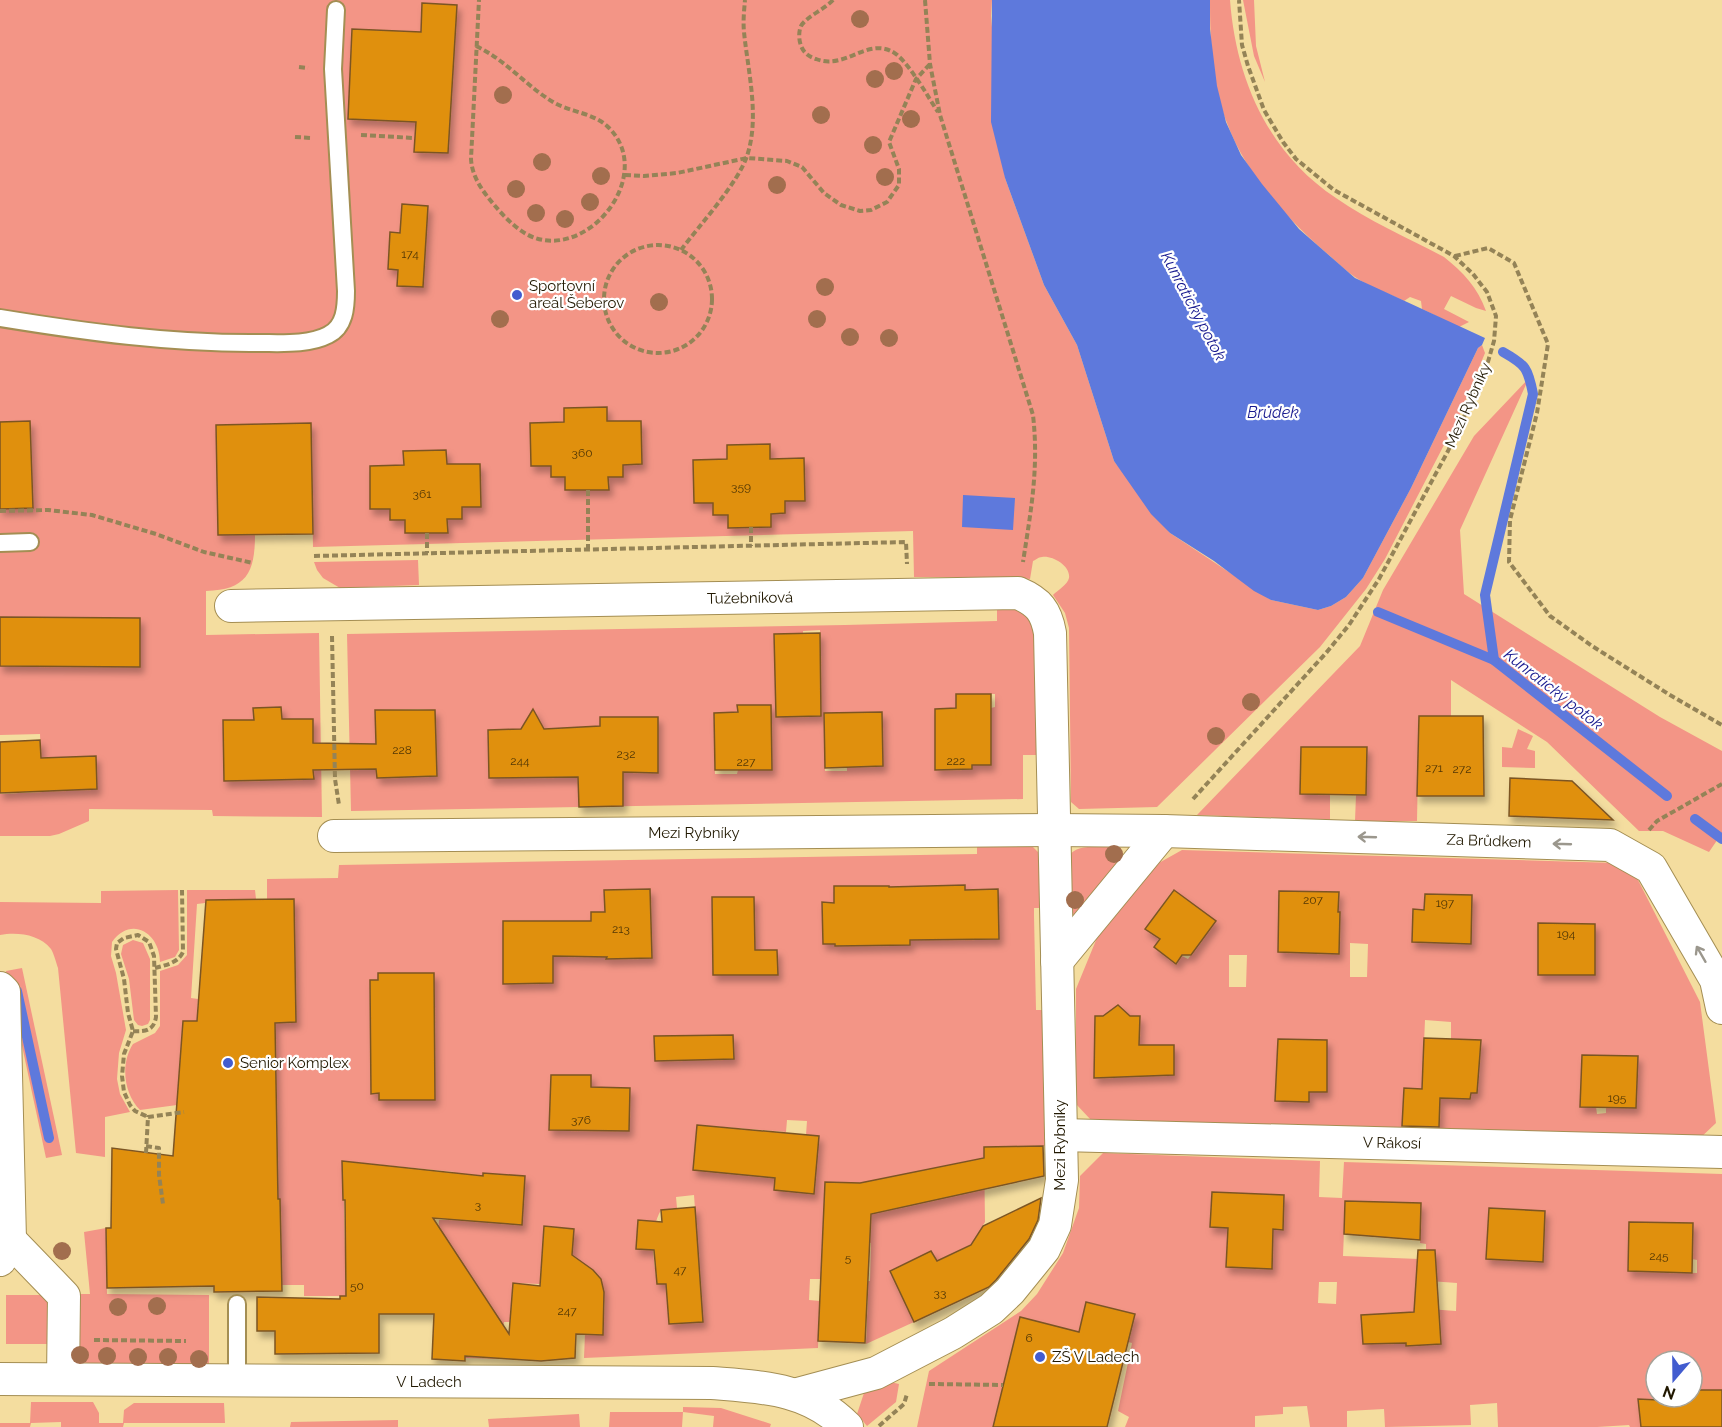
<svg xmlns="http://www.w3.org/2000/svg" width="1722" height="1427" font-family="Raleway,sans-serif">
  <defs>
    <filter id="shadow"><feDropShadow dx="3.5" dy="6" stdDeviation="3" flood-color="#0004"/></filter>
  </defs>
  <rect width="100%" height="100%" fill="#f4dd9f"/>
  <g fill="#f39586" fill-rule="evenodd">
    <path d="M0 0H992L991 16 1005 178 1044 285 1077 345 1114 461 1170 533 1271 600 1318 610 1331 606 1346 597 1363 578 1411 488 1478 348 1482 345 1485 353 1459 416 1385 559 1366 589 1320 647 1157 807 1079 809 1071 802 1069 628 1065 613 1053 595C1057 591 1068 584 1069 578 1071 566 1052 555 1042 557 1038 557 1036 560 1033 561L1030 579 1011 577H914L913 531 313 547 311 423 217 425 218 535H255C255 573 246 590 206 591V635L319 633 322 817 213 816 212 810 89 809V821L59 834 50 836H0V794L42 792 40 734 0 735V666L140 667V618L0 617V509L33 508 30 421 0 422ZM607 407V421H641L642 464 623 465 608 477V490H566L565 477H551V466H531L530 423 564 422V408ZM770 444V459L804 458 805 501H785V513L771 514V527L728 528V515L713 503H694L693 460 727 459V445ZM446 450 447 464H480L481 507H462V519H447L448 533H405V520H390V509H370V466L404 465V451ZM254 708H281L282 719H312L313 779 224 781 223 721 254 720Z"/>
    <path d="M1210 0H1230C1236 79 1268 153 1336 198 1369 221 1408 238 1444 257 1463 272 1478 288 1486 311L1476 308 1451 296 1444 309 1469 322 1459 327 1422 309 1421 301 1410 297 1404 301C1388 293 1369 287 1355 277 1346 271 1338 263 1330 256 1288 220 1246 175 1227 123 1212 84 1210 40 1210 0Z"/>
    <polygon points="1243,0 1254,0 1256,46 1265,82 1254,56"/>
    <polygon points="1529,378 1460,530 1464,594 1660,717 1722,751 1722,833 1709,852 1663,831 1639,831 1547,742 1451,680 1451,716 1419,716 1417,821 1355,821 1356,795 1366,795 1366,747 1301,747 1300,793 1330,794 1330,820 1197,815 1360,646 1383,590 1474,436"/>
    <polygon points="418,560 419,585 340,588 323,578 317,570 314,562"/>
    <path d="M997 607 1019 609 1034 623 1039 755H1023V799L351 811 347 634 845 625 997 621ZM820 630 821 693H820L803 666V631ZM958 694H995V707L991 708V765H972V768L935 769V709L956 708ZM738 705 753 712H771L772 770H738L737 774H715L714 713 738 712ZM418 709 435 710 437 776 377 778 375 710ZM882 712 883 766 847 767V771H825V714ZM600 717H657L658 772H623V776L600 748ZM540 721 544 729 552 728 553 777 490 778 488 730 521 729Z"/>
    <polygon points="1518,729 1533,736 1527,749 1535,751 1535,768 1502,767 1502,747 1512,748"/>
    <path d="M977 842 1030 844 1040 854 1046 908H1034V916L1036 1010H1045L1048 1080 1045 1146 984 1147 985 1222 971 1245 937 1261 931 1251 913 1260 918 1271 895 1282 914 1322 866 1344 868 1292 852 1291 853 1280 870 1281 871 1243 856 1241 858 1217 975 1191 969 1161 861 1183 826 1182 821 1279H810L809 1300 820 1301 818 1348 584 1358 585 1334 603 1335C604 1299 612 1273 571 1258L574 1229 544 1226 540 1284 513 1283 510 1322H504L503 1334 510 1335 509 1359 465 1358V1343H473L475 1283 464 1266 437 1246 439 1220H451L454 1172 343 1161 346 1296H304V1285H282L280 1200 278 1199 275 1023 296 1022 294 899H267V879L338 878 339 865 977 854ZM965 885V890L999 939 935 940 934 886ZM834 886H889L890 945 835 946V944H823L822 903H834ZM604 891 652 958 607 959V957H600L599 948 591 936V912H605ZM712 897 754 898 755 950H777V975H713ZM552 921 553 983H503V922ZM654 1036H683V1060L655 1061ZM787 1120 807 1121 806 1135 819 1137 815 1181 792 1192 774 1190 775 1178 693 1170 697 1125 786 1132ZM484 1173 525 1176 521 1224ZM694 1195 703 1322 669 1324 666 1284H657C654 1259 648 1233 661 1210L677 1208 676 1197Z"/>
    <path d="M1116 847 1121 849 1122 856 1076 913 1072 915 1069 856C1077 843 1102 848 1116 847Z"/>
    <path d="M1182 850 1616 863 1636 876 1700 1002 1716 1123 1697 1141 1438 1132 1440 1098 1470 1099 1471 1093H1477L1481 1041 1451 1039V1022L1425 1020 1422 1089 1404 1088 1402 1131 1091 1120 1076 1104V989L1101 928 1157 864ZM1173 890 1216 921 1188 959 1182 956 1176 963 1154 947 1160 939 1145 929ZM1289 891 1339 892 1338 912H1340L1339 944 1288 923ZM1425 894 1472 895 1413 942 1414 909 1424 910ZM1538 923 1595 924 1594 975H1538ZM1350 943 1368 944 1367 977H1350ZM1229 955H1247L1246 987H1229ZM1114 1008H1121L1127 1013V1016H1139V1045L1174 1046V1075L1095 1078 1108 1012ZM1582 1055 1638 1056 1636 1108 1606 1107V1113L1597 1114 1596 1107H1580Z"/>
    <path d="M178 890 179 950 175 957 160 962C160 933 131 915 112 942L111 956 116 973 126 1030 119 1053 117 1079 120 1094 130 1112 105 1117V1157L76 1153 58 968C56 962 54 954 51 949 39 934 17 932 0 935V902L101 903V891Z"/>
    <path d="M187 890H255L256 899 206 900 205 903 197 904 191 998 198 999 197 1021H183L177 1105 140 1110C124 1094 120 1064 133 1044L155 1033 160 1026V971L178 965 187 955Z"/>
    <polygon points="133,940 143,943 150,959 150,1020 148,1024 142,1026 138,1025 134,1020 129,979 121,954 123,945"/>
    <polygon points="22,968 62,1155 46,1158 6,971"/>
    <path d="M1103 1153 1320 1161 1319 1197 1342 1198 1344 1162 1722 1174V1390H1692V1361H1656V1397H1679V1427H1630L1629 1425 1597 1427H1498L1497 1403 1470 1405 1471 1425 1385 1427 1384 1409 1347 1411V1427H1310L1307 1406 1283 1407V1414L1255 1416V1427H1125L1129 1417 1118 1411 1132 1343 1128 1342 1135 1314 1087 1302 1069 1372 993 1427H917L929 1371 1021 1311 1037 1294 1063 1253 1079 1208 1080 1176ZM1212 1192 1284 1195 1283 1230 1273 1229 1271 1269 1226 1267 1228 1228 1210 1227ZM1390 1202 1421 1203 1420 1243 1426 1244V1254L1419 1259 1343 1256 1345 1206ZM1489 1208 1544 1211 1543 1262 1486 1259ZM1629 1222 1693 1223 1692 1259 1697 1260V1273L1628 1271ZM1416 1280 1457 1283 1456 1311 1415 1308ZM1319 1282H1337L1336 1304 1318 1303ZM1439 1315 1441 1344 1405 1317Z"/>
    <polygon points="106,1228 107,1294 209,1295 209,1368 73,1366 74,1294 90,1294 84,1232"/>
    <rect x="6" y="1295" width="49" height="49"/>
    <polygon points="886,1381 899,1384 896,1402 867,1426 857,1414 864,1393"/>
    <polygon points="31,1402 93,1402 99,1413 99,1423 123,1423 124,1410 134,1403 224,1403 225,1423 124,1423 123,1427 61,1427 61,1422 31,1423 30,1427 0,1427 0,1423 30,1423"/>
    <polygon points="683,1407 721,1408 771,1424 770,1427 713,1427 714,1416 683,1412 682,1427 609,1427 610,1412 683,1412"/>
    <polygon points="579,1414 580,1427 489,1427 488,1419"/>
    <polygon points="398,1420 398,1427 290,1427 291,1422"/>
  </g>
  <g fill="#5e79dc">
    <polygon points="992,0 1210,0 1210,29 1217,86 1226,122 1241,155 1262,184 1299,229 1355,278 1485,338 1482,345 1478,348 1411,488 1363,578 1346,597 1331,606 1318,610 1271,600 1254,591 1214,561 1170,533 1151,514 1114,461 1077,345 1044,285 1005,178 991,122"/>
    <polygon points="963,495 1015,498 1013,530 962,527"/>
  </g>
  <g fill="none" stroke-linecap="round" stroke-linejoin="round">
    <g stroke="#5e79dc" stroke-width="10">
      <polyline points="1378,612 1494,660 1667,796"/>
      <path d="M1494 660 1485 595 1533 394C1528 368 1526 365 1503 352"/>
      <polyline points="1695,819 1722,839"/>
      <polyline points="17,991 49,1138"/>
    </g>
  </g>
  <g fill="#e09011" stroke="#7c5524" stroke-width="1.5" filter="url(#shadow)">
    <polygon points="422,3 457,5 448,153 414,152 416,122 348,119 352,29 421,32"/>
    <polygon points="402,204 428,206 423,287 397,286 398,270 388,269 390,232 400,233"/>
    <polygon points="607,407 607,421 641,421 642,464 623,465 623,477 608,477 609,490 565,490 565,477 551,477 551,466 531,466 530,423 564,422 564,408"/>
    <polygon points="30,421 33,508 0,509 0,422"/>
    <polygon points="311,423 313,534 218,535 216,425"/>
    <polygon points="770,444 770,459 804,458 805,501 785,501 785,513 771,514 771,527 728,528 728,515 713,515 713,503 694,503 693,460 727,459 727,445"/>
    <polygon points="446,450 447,464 480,464 481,507 462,507 462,519 447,519 448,533 405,533 405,520 390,520 390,509 370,509 370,466 404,465 403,451"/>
    <polygon points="0,617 140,618 140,667 0,666"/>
    <polygon points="820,633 821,716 776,717 774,634"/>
    <polygon points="956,694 991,694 991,765 972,765 972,769 935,770 935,709 956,708"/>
    <polygon points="737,705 771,705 772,770 715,770 714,713 738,712"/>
    <polygon points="281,707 282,719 313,719 313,743 376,744 375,710 435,710 437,776 377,778 376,769 313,770 314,779 224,781 223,720 254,720 253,708"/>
    <polygon points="533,709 544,729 600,726 600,717 658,717 658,773 623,772 623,806 579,807 578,777 489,778 488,730 521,729"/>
    <polygon points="882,712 883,766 825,768 824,713"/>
    <polygon points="1419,716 1483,716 1484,796 1417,796"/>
    <polygon points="40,740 41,758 96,756 97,789 0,793 0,742"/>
    <polygon points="1301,747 1367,747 1366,795 1300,794"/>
    <polygon points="1510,778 1572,781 1613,820 1509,816"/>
    <polygon points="965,885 965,890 998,889 999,939 910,940 910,945 835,946 835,944 823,944 822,902 834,903 834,886 889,886 889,887"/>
    <polygon points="650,889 652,958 606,959 607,957 553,956 553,983 503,984 503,921 591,921 591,912 605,912 604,890"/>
    <polygon points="1174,890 1216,921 1191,955 1182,955 1176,964 1154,947 1160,939 1145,929"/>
    <polygon points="1279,891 1339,892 1338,912 1340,912 1339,954 1278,952"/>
    <polygon points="1425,894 1472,895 1471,944 1412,942 1413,909 1424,910"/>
    <polygon points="712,897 754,897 755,950 777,950 778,975 713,975"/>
    <polygon points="294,899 296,1022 275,1023 278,1199 280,1199 282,1291 214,1292 214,1286 107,1288 106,1228 111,1228 112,1148 173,1156 183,1021 197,1021 206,900"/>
    <polygon points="1538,923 1595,924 1595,975 1538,975"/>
    <polygon points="378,973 434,973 435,1100 379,1100 379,1093 371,1094 370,980 378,980"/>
    <polygon points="1118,1005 1130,1016 1140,1016 1139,1045 1174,1045 1174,1075 1094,1078 1095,1016 1103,1016"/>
    <polygon points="733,1035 734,1059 655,1061 654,1036"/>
    <polygon points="1424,1038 1481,1040 1477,1093 1471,1093 1470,1099 1440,1098 1439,1127 1402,1126 1404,1088 1422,1089"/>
    <polygon points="1278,1039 1327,1040 1327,1092 1309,1092 1309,1102 1275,1101"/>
    <polygon points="1582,1055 1638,1056 1636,1108 1580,1107"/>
    <polygon points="551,1075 591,1075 591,1087 630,1088 629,1131 549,1130"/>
    <polygon points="697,1125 819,1136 814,1194 774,1190 775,1178 693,1170"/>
    <polygon points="1043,1146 1044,1176 871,1214 865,1343 818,1341 825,1182 860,1183 984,1158 984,1147"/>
    <polygon points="342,1161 483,1176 483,1173 525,1176 522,1225 433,1218 509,1334 513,1283 540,1286 544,1226 574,1229 572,1255 593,1270 601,1279 604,1292 603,1335 576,1334 575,1358 541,1361 465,1356 465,1361 432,1359 434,1314 379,1314 379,1353 275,1354 275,1331 257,1331 257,1297 340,1299 340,1296 346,1296 345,1200 343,1200"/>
    <polygon points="1212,1192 1284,1195 1283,1230 1273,1229 1272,1269 1226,1267 1228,1228 1210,1227"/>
    <polygon points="1041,1198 1038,1220 1029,1239 996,1280 989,1287 914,1322 890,1271 931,1251 937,1261 971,1245 983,1226"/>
    <polygon points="1345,1201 1421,1203 1420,1240 1344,1234"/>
    <polygon points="695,1207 703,1322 669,1324 666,1284 657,1284 654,1250 636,1249 638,1220 662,1222 661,1210"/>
    <polygon points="1489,1208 1545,1211 1543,1262 1486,1259"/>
    <polygon points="1629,1222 1693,1223 1692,1273 1628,1271"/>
    <polygon points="1418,1250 1435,1250 1441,1344 1406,1346 1406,1343 1363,1344 1361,1315 1414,1312"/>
    <polygon points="1086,1302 1135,1314 1107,1427 993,1427 1020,1317 1079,1332"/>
    <polygon points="1692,1390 1722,1390 1722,1427 1641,1427 1638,1399 1679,1401 1679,1397 1692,1397"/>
  </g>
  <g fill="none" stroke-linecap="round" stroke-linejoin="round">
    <defs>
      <g id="lane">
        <path d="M0 318C86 332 174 344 260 343 281 343 309 345 328 335 345 327 346 307 346 291L333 69 336 10"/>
        <polyline points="0,543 30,542"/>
        <polyline points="237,1380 237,1304"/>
      </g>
      <g id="street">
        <path d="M231 606 1018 593C1039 602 1046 611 1050 633L1062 1180 1055 1225 1044 1249 1010 1291 991 1309 953 1333 876 1373 798 1394"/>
        <polyline points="334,836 1054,830 1164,831 1610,845 1651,868 1716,980 1722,1008"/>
        <polyline points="1057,961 1164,831"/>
        <polyline points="0,988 4,992 10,1240 0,1260"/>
        <polyline points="1061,1135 1722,1152"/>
        <polyline points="10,1240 64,1296 63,1379"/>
        <path d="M0 1379 712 1383C762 1387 809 1388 847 1427"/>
      </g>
    </defs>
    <use href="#lane" stroke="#a48e53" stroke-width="20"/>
    <use href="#street" stroke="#a48e53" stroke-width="34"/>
    <g stroke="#948357" stroke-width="4" stroke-dasharray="6 3" stroke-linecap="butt">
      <path d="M833 0C825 9 806 17 801 26 798 33 799 42 802 48 805 54 810 57 816 59 844 70 866 39 891 51 906 57 928 97 938 112"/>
      <path d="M925 0 930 64 940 115 1033 415C1039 468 1031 510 1023 562"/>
      <path d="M476 46C506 60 526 86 553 102 570 112 593 113 607 126 654 169 599 249 543 240 524 237 508 221 496 207 484 193 472 178 471 159L479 0"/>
      <polyline points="299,67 308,68"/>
      <polyline points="361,135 414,138"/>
      <polyline points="295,137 312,138"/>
      <polyline points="625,175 644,176 677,173 747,158 787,161 802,167 824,193 841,205 860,211 871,210 887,202 899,185 899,169 889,142 916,79 930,64"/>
      <circle cx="658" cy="299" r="54"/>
      <path d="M681 250C699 226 738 183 747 156 760 117 748 72 744 32 743 22 744 11 745 0"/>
      <polyline points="1455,256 1488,248 1514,263 1548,344 1537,413 1510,520 1509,562 1550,616 1592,646 1670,695 1722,725"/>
      <polyline points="588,490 588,549"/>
      <polyline points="0,511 48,510 92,515 156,534 204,552 253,563"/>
      <polyline points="751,527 751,546"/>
      <polyline points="427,533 427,553"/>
      <polyline points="314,556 906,542 907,564"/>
      <polyline points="332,636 335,779 339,805"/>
      <polyline points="1193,799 1326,653 1349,625 1379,579 1448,451 1485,372 1494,341 1495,329 1496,316 1487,292 1473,274 1454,256 1334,190 1296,159 1283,142 1264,110 1248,66 1242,45 1239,0"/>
      <polyline points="1649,830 1657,821 1722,784"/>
      <path d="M155 968C166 965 178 963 183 952L182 890"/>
      <path d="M133 1031C146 1032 154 1030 156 1017L154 956 149 942 138 935 124 938 117 943 116 949 124 979 128 1013 133 1031 124 1054 122 1076 124 1092 130 1105 135 1111 148 1117"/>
      <polyline points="146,1146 159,1148 159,1175 163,1204"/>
      <polyline points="146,1153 148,1117 184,1112"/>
      <polyline points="94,1340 186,1341"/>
      <polyline points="929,1384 1003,1385"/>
      <polyline points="879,1426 904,1404 907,1394"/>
    </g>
    <use href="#lane" stroke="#fff" stroke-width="16"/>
    <use href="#street" stroke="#fff" stroke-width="32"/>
  </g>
  <g fill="#a26e4e">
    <circle cx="860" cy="19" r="9"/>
    <circle cx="894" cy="71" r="9"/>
    <circle cx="875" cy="79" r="9"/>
    <circle cx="503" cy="95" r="9"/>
    <circle cx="821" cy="115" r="9"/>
    <circle cx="911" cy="119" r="9"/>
    <circle cx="873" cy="145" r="9"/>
    <circle cx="542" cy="162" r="9"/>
    <circle cx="601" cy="176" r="9"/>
    <circle cx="885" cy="177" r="9"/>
    <circle cx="777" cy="185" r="9"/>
    <circle cx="516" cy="189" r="9"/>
    <circle cx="590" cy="202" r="9"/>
    <circle cx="536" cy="213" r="9"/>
    <circle cx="565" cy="219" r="9"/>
    <circle cx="825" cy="287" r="9"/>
    <circle cx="659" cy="302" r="9"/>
    <circle cx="500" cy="319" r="9"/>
    <circle cx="817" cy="319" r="9"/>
    <circle cx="850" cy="337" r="9"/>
    <circle cx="889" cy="338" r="9"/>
    <circle cx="1251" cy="702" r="9"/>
    <circle cx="1216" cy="736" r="9"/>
    <circle cx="1114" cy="854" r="9"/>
    <circle cx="1075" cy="900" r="9"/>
    <circle cx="62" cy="1251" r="9"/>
    <circle cx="157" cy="1306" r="9"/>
    <circle cx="118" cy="1307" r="9"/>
    <circle cx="80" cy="1355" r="9"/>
    <circle cx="107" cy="1356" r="9"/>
    <circle cx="138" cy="1357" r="9"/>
    <circle cx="168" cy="1357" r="9"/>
    <circle cx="199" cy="1359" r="9"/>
  </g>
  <defs><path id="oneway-shaft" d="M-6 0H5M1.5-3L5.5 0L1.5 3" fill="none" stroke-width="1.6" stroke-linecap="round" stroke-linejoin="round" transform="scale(1.5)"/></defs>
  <g stroke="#9b978d">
    <use href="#oneway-shaft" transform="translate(1367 837) rotate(-178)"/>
    <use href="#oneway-shaft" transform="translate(1562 844) rotate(-178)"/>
    <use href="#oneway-shaft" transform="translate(1701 954) rotate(-120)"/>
  </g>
  <g fill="#425ccf" stroke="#fff" stroke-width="2">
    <circle cx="517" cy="295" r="6"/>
    <circle cx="228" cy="1063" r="6"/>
    <circle cx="1040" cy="1357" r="6"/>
  </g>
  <g text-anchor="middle" stroke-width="4.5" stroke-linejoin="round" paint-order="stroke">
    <g font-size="12" fill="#513605">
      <text x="410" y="258">174</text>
      <text x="582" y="457">360</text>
      <text x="741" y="491">359</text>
      <text x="422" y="498">361</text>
      <text x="402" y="754">228</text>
      <text x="626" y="758">232</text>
      <text x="520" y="765">244</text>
      <text x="956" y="765">222</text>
      <text x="746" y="766">227</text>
      <text x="1434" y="772">271</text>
      <text x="1462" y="773">272</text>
      <text x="1313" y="904">207</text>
      <text x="1445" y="907">197</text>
      <text x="621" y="933">213</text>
      <text x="1566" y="938">194</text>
      <text x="1617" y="1102">195</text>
      <text x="581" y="1124">376</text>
      <text x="478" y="1209">3</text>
      <text x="1659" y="1260">245</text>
      <text x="848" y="1262">5</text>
      <text x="680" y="1274">47</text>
      <text x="357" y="1290">50</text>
      <text x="940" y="1297">33</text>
      <text x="567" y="1315">247</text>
      <text x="1029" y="1342">6</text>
    </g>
    <g font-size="15" fill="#211801" stroke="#fff" text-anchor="start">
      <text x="529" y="291">Sportovní<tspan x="529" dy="17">areál Šeberov</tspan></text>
      <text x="240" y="1068">Senior Komplex</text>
      <text x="1052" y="1362">ZŠ V Ladech</text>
    </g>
    <g font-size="15" fill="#211801" stroke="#fff">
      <text transform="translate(1468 405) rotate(-66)" y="5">Mezi Rybníky</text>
      <text transform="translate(750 598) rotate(-1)" y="5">Tužebníková</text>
      <text x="694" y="838">Mezi Rybníky</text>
      <text transform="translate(1489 841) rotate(2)" y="5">Za Brůdkem</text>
      <text transform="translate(1392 1143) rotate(1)" y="5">V Rákosí</text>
      <text transform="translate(1060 1145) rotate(-90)" y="5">Mezi Rybníky</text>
      <text x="429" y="1387">V Ladech</text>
    </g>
    <g font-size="16" font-style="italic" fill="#181a8f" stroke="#fff">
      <text transform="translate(1194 306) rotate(62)" y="6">Kunratický potok</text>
      <text x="1273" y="418">Brůdek</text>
      <text transform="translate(1554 689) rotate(38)" y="6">Kunratický potok</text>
    </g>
  </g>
  <g transform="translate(1674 1379) rotate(200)"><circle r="28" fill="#ffffff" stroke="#a6a399" stroke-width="1.5"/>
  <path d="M0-4.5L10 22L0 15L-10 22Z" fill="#425ccf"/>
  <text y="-9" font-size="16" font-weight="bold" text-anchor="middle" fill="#211801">N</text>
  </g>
</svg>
